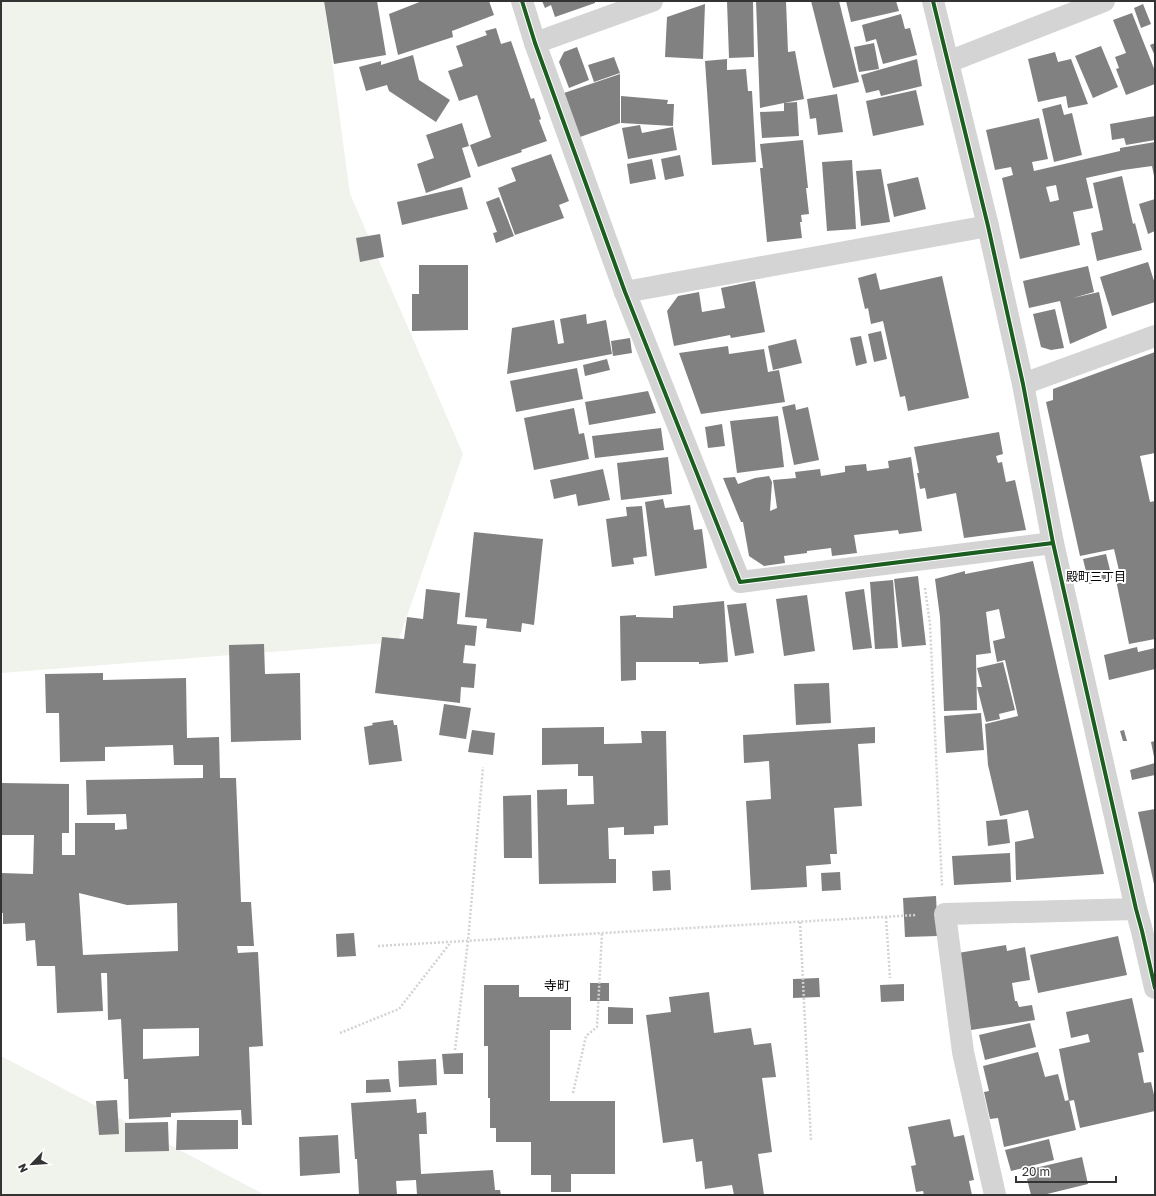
<svg xmlns="http://www.w3.org/2000/svg" width="1156" height="1196" font-family="'Golos Text','Noto Sans JP',sans-serif">
  <rect width="100%" height="100%" fill="#fff"/>
  <g fill="#f0f2ec">
    <polygon points="1,1 324,1 350,194 463,454 398,642 1,673"/>
    <polygon points="1,1056 265,1195 1,1195"/>
  </g>
  <g fill="#818181" fill-rule="evenodd">
    <polygon points="324,1 377,1 386,55 334,64"/>
    <polygon points="422,1 489,1 494,15 452,31 453,37 398,55 389,14"/>
    <polygon points="542,1 595,1 595,3 555,17 551,5 545,8"/>
    <polygon points="727,1 753,1 754,57 729,58"/>
    <polygon points="756,1 786,1 788,52 795,51 804,99 784,103 797,102 799,136 762,138 760,112 784,111 784,103 760,108"/>
    <polygon points="811,1 839,1 859,82 833,88"/>
    <polygon points="846,1 896,1 899,11 851,22"/>
    <polygon points="705,4 703,59 665,57 667,17"/>
    <polygon points="1143,4 1151,24 1141,28 1134,8"/>
    <polygon points="1132,13 1155,71 1155,84 1126,95 1116,69 1119,68 1115,57 1126,53 1113,20"/>
    <polygon points="901,14 905,29 910,28 917,55 883,64 876,39 866,42 862,25"/>
    <polygon points="496,28 501,44 511,41 531,99 534,98 541,119 539,120 547,141 521,150 522,152 478,167 470,145 491,137 477,95 459,101 448,71 463,66 456,46 487,35 485,31"/>
    <polygon points="874,43 879,69 859,72 854,47"/>
    <polygon points="1155,43 1155,56 1150,45"/>
    <polygon points="1101,46 1118,87 1093,98 1075,56"/>
    <polygon points="577,47 589,80 569,88 559,62 564,52"/>
    <polygon points="1055,52 1058,62 1071,59 1088,104 1068,108 1066,96 1038,102 1028,59"/>
    <polygon points="413,55 419,80 450,100 436,122 389,91 387,85 366,91 359,67 381,61 381,65"/>
    <polygon points="614,57 620,73 594,82 588,65"/>
    <polygon points="727,59 727,70 746,69 748,91 752,91 756,162 712,165 705,61"/>
    <polygon points="917,59 922,86 881,96 879,90 866,93 861,75"/>
    <polygon points="620,74 620,123 580,137 564,93"/>
    <polygon points="916,90 924,125 873,136 866,101"/>
    <polygon points="837,94 843,132 818,135 816,118 810,119 807,99"/>
    <polygon points="621,96 668,100 667,104 674,104 673,126 621,123"/>
    <polygon points="1061,104 1064,115 1072,113 1082,155 1054,162 1042,109"/>
    <polygon points="1155,116 1155,140 1126,145 1124,138 1112,140 1110,124"/>
    <path d="M1039 118 1048 159 1032 162 1034 171 1120 151V148L1155 142V181L1152 166 1123 170 1086 178 1093 208 1073 212 1080 245 1020 259 1002 178 1013 175 1011 167 995 170 986 130ZM1056 185 1059 200 1050 202 1046 187Z"/>
    <polygon points="462,123 469,146 462,148 471,177 426,193 417,164 434,158 426,135"/>
    <polygon points="640,125 642,133 673,127 677,150 628,159 622,128"/>
    <polygon points="803,140 808,188 806,188 809,214 801,215 802,222 800,222 802,238 767,242 760,168 763,168 760,144"/>
    <polygon points="551,154 569,201 559,205 564,218 515,235 498,188 516,181 511,168"/>
    <polygon points="680,155 684,176 665,180 661,159"/>
    <polygon points="652,159 656,179 630,184 627,164"/>
    <polygon points="852,160 856,229 827,231 822,162"/>
    <polygon points="881,169 890,222 861,226 856,171"/>
    <polygon points="1122,176 1133,224 1135,223 1142,250 1097,261 1091,233 1103,230 1093,183"/>
    <polygon points="918,177 926,209 894,217 887,184"/>
    <polygon points="462,187 468,209 402,225 397,202"/>
    <polygon points="499,197 514,236 496,243 493,233 497,232 486,202"/>
    <polygon points="1155,199 1155,231 1148,234 1139,204"/>
    <polygon points="380,234 384,257 360,262 356,238"/>
    <polygon points="1148,262 1155,284 1155,302 1112,316 1100,277"/>
    <polygon points="419,265 468,265 468,330 412,331 412,294 419,294"/>
    <polygon points="1088,266 1094,292 1073,298 1099,292 1107,328 1070,344 1060,301 1029,308 1023,281"/>
    <polygon points="876,273 880,290 942,276 969,398 908,411 905,396 900,397 883,321 871,324 868,308 865,309 858,278"/>
    <polygon points="755,281 765,332 731,338 730,335 674,346 667,311 678,296 699,292 702,312 725,308 721,288"/>
    <polygon points="1055,309 1064,348 1051,350 1041,347 1033,314"/>
    <polygon points="586,314 587,324 606,320 612,354 507,374 512,328 554,320 558,344 564,343 560,319"/>
    <polygon points="881,331 887,359 874,362 868,334"/>
    <polygon points="861,336 867,363 856,366 850,338"/>
    <polygon points="630,338 632,353 613,356 611,341"/>
    <polygon points="796,339 802,363 773,370 768,346"/>
    <polygon points="728,346 729,354 764,349 768,372 779,370 785,402 701,414 679,353"/>
    <polygon points="1155,352 1155,453 1140,456 1150,502 1155,501 1155,639 1129,644 1116,580 1121,579 1114,549 1080,556 1046,402 1053,400 1053,389"/>
    <polygon points="607,359 610,370 585,376 583,365"/>
    <polygon points="577,368 583,399 516,412 510,381"/>
    <polygon points="648,391 656,413 589,425 585,402"/>
    <polygon points="795,404 796,410 808,407 819,460 794,465 782,407"/>
    <polygon points="574,408 579,434 584,433 589,459 534,470 524,418"/>
    <polygon points="778,416 784,467 737,473 730,421"/>
    <polygon points="722,424 725,446 708,448 705,427"/>
    <polygon points="661,428 664,450 595,458 592,436"/>
    <polygon points="999,432 1003,454 996,456 998,463 1002,462 1006,482 1015,480 1026,530 964,538 956,493 927,499 925,488 920,489 917,473 919,473 914,447"/>
    <polygon points="668,457 672,494 621,500 617,463"/>
    <polygon points="911,457 922,531 899,534 898,530 854,535 857,553 832,556 831,548 807,551 807,553 784,556 785,563 764,566 749,556 743,522 741,522 723,478 735,477 738,484 755,478 769,476 772,482 770,511 777,508 773,480 796,478 795,472 820,469 821,476 845,472 845,466 866,464 867,471 889,468 888,461"/>
    <polygon points="603,469 610,500 578,506 576,494 554,499 550,480"/>
    <polygon points="663,499 665,508 690,505 694,530 702,529 707,568 655,576 645,502"/>
    <polygon points="642,506 647,556 633,558 634,564 612,567 606,519 627,516 626,507"/>
    <polygon points="474,532 543,539 534,625 522,623 521,632 486,628 487,619 465,617"/>
    <polygon points="1106,554 1112,578 1089,584 1083,559"/>
    <polygon points="1033,561 1093,826 1104,874 1016,880 1015,842 1034,838 1028,810 1000,816 988,765 985,724 1018,716 1005,660 997,662 993,641 1005,638 999,609 986,612 991,653 976,655 977,710 944,711 940,617 935,579 965,571 965,574"/>
    <polygon points="918,576 926,645 902,647 894,579"/>
    <polygon points="893,580 898,648 875,649 870,582"/>
    <polygon points="426,589 460,593 457,624 477,626 475,646 465,645 463,663 476,664 474,688 461,687 460,703 375,693 382,637 404,639 407,617 423,619"/>
    <polygon points="864,589 872,648 853,650 845,592"/>
    <polygon points="807,595 815,651 784,656 776,599"/>
    <polygon points="724,601 728,662 699,664 699,662 636,662 636,680 621,681 620,616 636,615 636,617 673,618 673,606"/>
    <polygon points="746,603 754,653 735,656 727,605"/>
    <polygon points="264,644 265,674 300,673 301,740 231,742 229,645"/>
    <polygon points="1137,647 1138,652 1155,648 1155,669 1109,680 1104,655"/>
    <polygon points="1003,662 1015,710 999,714 1000,719 986,722 977,687 982,687 977,668"/>
    <path d="M103 673V680L186 678 187 738 219 737 220 778H236L241 902H251L254 946H237L238 953 258 952 263 1046 249 1047 252 1125H242L241 1110 171 1113V1117L129 1119 128 1079H124L121 1019 108 1020 107 973H101L103 1011 57 1013 55 966H37L35 940 26 941 25 923 3 924V913H1V873L33 874 34 835H1V783L69 784V833H62V855H75V823H115V830L127 829 126 814 87 815 86 780 203 778V765H174L173 745 105 747V761L60 762 59 713H46L45 674ZM79 893 127 905 177 903 178 951 83 955ZM199 1028V1056L143 1059V1029Z"/>
    <polygon points="829,683 831,723 796,725 794,684"/>
    <polygon points="444,704 471,708 466,739 439,735"/>
    <polygon points="981,713 984,750 946,753 944,716"/>
    <polygon points="393,720 394,725 397,725 402,761 369,765 364,727 373,725 372,723"/>
    <polygon points="604,727 604,744 642,743 641,731 666,731 668,825 654,826 654,834 624,835 624,827 608,828 609,859 616,859 616,883 539,884 537,790 567,789 567,805 594,804 593,776 578,776 578,764 542,765 542,728"/>
    <polygon points="875,727 875,743 858,744 862,806 834,808 837,854 830,854 831,864 806,866 807,887 751,890 746,801 771,799 769,761 744,763 743,735"/>
    <polygon points="472,730 495,733 493,755 468,752"/>
    <polygon points="1124,730 1127,741 1123,741 1120,731"/>
    <polygon points="1155,741 1155,757 1154,757 1151,742"/>
    <polygon points="1155,763 1155,775 1132,780 1130,770"/>
    <polygon points="531,795 532,858 504,858 503,796"/>
    <polygon points="1155,809 1155,884 1154,884 1138,812"/>
    <polygon points="1007,819 1010,843 988,846 986,821"/>
    <polygon points="1010,853 1011,882 954,885 952,856"/>
    <polygon points="670,870 671,890 653,891 652,871"/>
    <polygon points="840,872 841,890 822,891 821,873"/>
    <polygon points="936,896 938,936 905,937 903,898"/>
    <polygon points="354,933 356,956 337,957 336,934"/>
    <polygon points="1118,936 1127,975 1038,993 1030,955"/>
    <polygon points="1006,945 1007,951 1025,947 1030,980 1012,983 1015,1001 1017,1001 1019,1007 1032,1005 1035,1020 971,1030 958,953"/>
    <polygon points="819,978 820,997 793,998 793,979"/>
    <rect x="590" y="983" width="19" height="18"/>
    <polygon points="904,984 904,1001 881,1002 880,985"/>
    <polygon points="484,985 519,985 519,997 571,997 571,1030 550,1030 550,1101 615,1101 615,1174 571,1174 571,1192 551,1192 551,1175 531,1175 531,1142 496,1142 496,1128 490,1128 490,1098 488,1098 488,1046 484,1046"/>
    <polygon points="709,992 714,1033 751,1028 754,1045 771,1043 776,1077 762,1078 772,1152 758,1154 764,1195 734,1195 732,1185 705,1189 702,1161 696,1162 693,1139 663,1143 646,1015 671,1012 669,997"/>
    <polygon points="1132,998 1144,1052 1138,1053 1144,1083 1151,1082 1155,1099 1155,1111 1080,1128 1074,1100 1069,1101 1059,1049 1090,1042 1088,1034 1071,1038 1066,1012"/>
    <polygon points="608,1007 633,1008 633,1024 608,1024"/>
    <polygon points="1030,1023 1036,1047 985,1060 979,1035"/>
    <polygon points="1038,1052 1045,1077 1058,1074 1065,1101 1069,1100 1076,1130 1004,1147 998,1118 990,1119 984,1092 989,1091 983,1066"/>
    <polygon points="463,1053 463,1074 444,1074 442,1054"/>
    <polygon points="436,1059 437,1085 399,1087 398,1061"/>
    <polygon points="389,1079 391,1092 366,1093 366,1080"/>
    <polygon points="416,1099 417,1113 426,1112 427,1134 419,1134 421,1174 493,1170 495,1190 500,1190 501,1195 417,1195 416,1180 396,1181 397,1195 359,1195 357,1159 355,1159 351,1103"/>
    <polygon points="117,1100 119,1134 99,1135 96,1101"/>
    <polygon points="950,1119 954,1137 964,1135 974,1180 969,1181 972,1195 924,1195 923,1191 916,1192 911,1166 916,1165 908,1127"/>
    <polygon points="177,1120 238,1120 238,1149 176,1150"/>
    <polygon points="168,1122 169,1151 125,1152 125,1123"/>
    <polygon points="338,1135 340,1173 300,1176 299,1137"/>
    <polygon points="1049,1139 1054,1160 1011,1171 1005,1150"/>
    <polygon points="1082,1157 1088,1184 1043,1195 1031,1195 1027,1179 1033,1177 1031,1169"/>
  </g>
  <g fill="none" stroke-linecap="round" stroke-linejoin="round">
    <g stroke="#d3d3d3" stroke-width="2.5" stroke-dasharray="2 2" stroke-linecap="butt">
      <polyline points="925,588 930,624 942,886"/>
      <polyline points="886,917 890,978"/>
      <polyline points="800,922 811,1141"/>
      <polyline points="378,946 916,915"/>
      <polyline points="340,1033 399,1009 451,942"/>
      <polyline points="455,1050 468,941 483,767"/>
      <polyline points="573,1093 586,1036 597,1027 602,933"/>
    </g>
    <g stroke="#d4d4d4" stroke-width="22">
      <polyline points="522,1 535,43 625,292 740,582 1053,543"/>
      <polyline points="933,1 988,226 1023,384 1053,543 1136,909 1142,931 1155,988"/>
      <polyline points="535,43 652,1"/>
      <polyline points="948,62 1104,1"/>
      <polyline points="625,292 988,226"/>
      <polyline points="1023,384 1155,336"/>
      <polyline points="995,1195 963,1052 945,914 1136,909"/>
    </g>
    <defs>
      <g id="cycleway">
        <polyline points="522,1 535,43 625,292 740,582 1053,543"/>
        <polyline points="933,1 988,226 1023,384 1053,543 1136,909 1142,931 1155,988"/>
      </g>
    </defs>
    <use href="#cycleway" stroke="#fff" stroke-width="6"/>
    <use href="#cycleway" stroke="#1b5e20" stroke-width="4"/>
  </g>
  <g text-anchor="middle" stroke-width="4" stroke-linejoin="round" paint-order="stroke">
    <g font-size="12" fill="#000" stroke="#fff">
      <text x="1096" y="581">殿町三丁目</text>
    </g>
    <g font-size="13" fill="#000" stroke="#fff">
      <text x="557" y="990">寺町</text>
    </g>
  </g>
  <rect width="1156" height="1196" fill="none" stroke="#333333" stroke-width="4"/>
  <g transform="translate(32 1164) rotate(245)" stroke="#ffffff" stroke-width="3" paint-order="stroke">
  <path d="M0-3L7 15L0 10L-7 15Z" fill="#333333"/>
  <text y="-6" font-size="11" font-weight="bold" text-anchor="middle" fill="#333333">N</text>
  </g>
  <path d="M1016 1176v6h100v-6" fill="none" stroke="#333333" stroke-width="2"/>
  <text x="1022" y="1176" font-size="12" fill="#333333" stroke="#ffffff" stroke-width="3" paint-order="stroke">20 m</text>
</svg>
